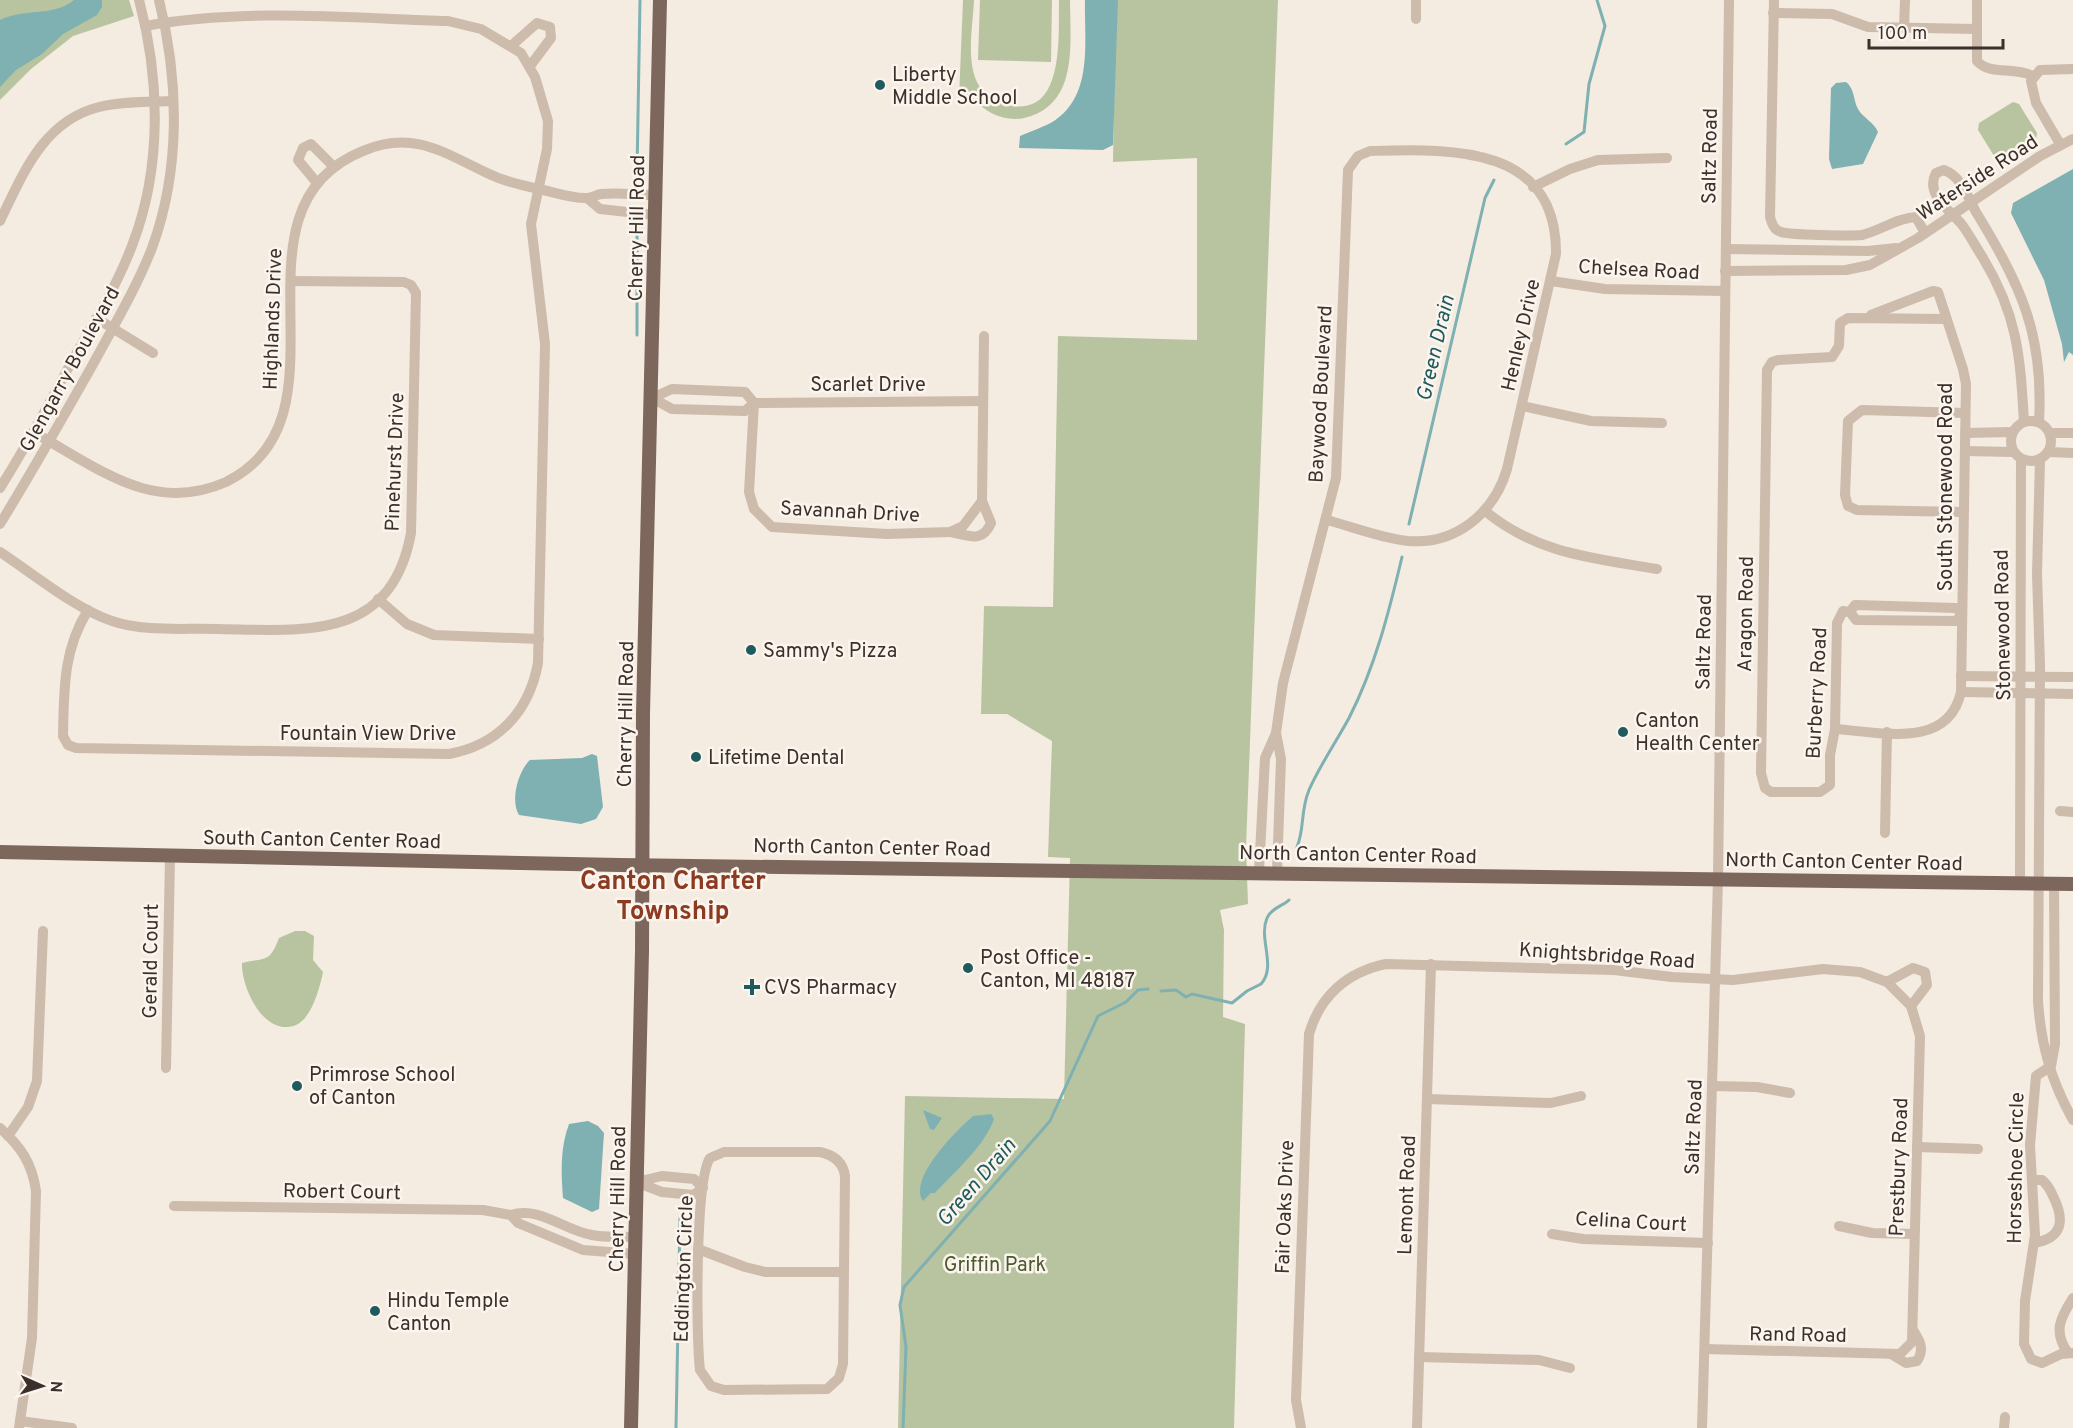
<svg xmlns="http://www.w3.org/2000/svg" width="2073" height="1428" font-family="Overpass,sans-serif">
  <rect width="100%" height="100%" fill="#f4ebe1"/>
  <g fill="#b8c4a0">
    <polygon points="0,0 129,0 134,16 73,36 31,69 0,100"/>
    <path d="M963 0H974C973 24 966 59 977 82 983 95 994 102 1008 105 1066 119 1058 34 1059 0H1070C1070 44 1079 105 1024 118 1005 122 986 113 974 99V102L959 99Z"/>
    <polygon points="980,0 1052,0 1051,62 978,60"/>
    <polygon points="1116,0 1278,0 1246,847 1248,904 1220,910 1224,930 1223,1017 1245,1024 1234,1428 898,1428 905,1096 1064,1099 1070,858 1048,857 1052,741 1007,714 981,714 984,606 1053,607 1058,336 1197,340 1197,158 1113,162"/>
    <polygon points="2013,102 2019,104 2037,133 2036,140 2002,160 1996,159 1978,130 1979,123"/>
    <path d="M295 931H305L314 936 313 960 323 972C320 987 312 1018 296 1025 264 1038 241 987 242 963 266 957 269 964 279 938Z"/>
  </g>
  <g fill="#7fb0b2">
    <path d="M74 0H102V7L97 15 63 34 42 54 16 70 0 87V20C23 8 54 17 74 0Z"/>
    <path d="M1085 0H1118L1113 145 1103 150 1019 148 1020 136C1031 131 1044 127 1054 121 1094 95 1084 40 1085 0Z"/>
    <path d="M1846 82C1855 89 1853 100 1858 109 1863 118 1874 122 1878 132L1863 164 1832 169 1829 159 1831 88 1836 83Z"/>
    <polygon points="2073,169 2073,355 2069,352 2064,362 2062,344 2044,280 2011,213 2013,203"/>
    <path d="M592 754 597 756 603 807 596 819 581 824 519 815C510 801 518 771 530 760L582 758Z"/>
    <polygon points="923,1110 942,1118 934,1130 930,1129"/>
    <path d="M991 1114 994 1119C984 1147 955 1171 935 1193H931L923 1201C908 1178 957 1130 973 1116Z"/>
    <path d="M588 1121 598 1126 604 1133 599 1209 592 1212 563 1198C561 1173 560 1148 569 1124Z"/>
  </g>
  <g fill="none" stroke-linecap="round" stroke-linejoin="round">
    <g stroke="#7fb0b2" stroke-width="3">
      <polyline points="1566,144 1584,132 1589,84 1605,26 1597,0"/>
      <polyline points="637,173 640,0"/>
      <polyline points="637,230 637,335"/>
      <polyline points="1409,524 1485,198 1494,180"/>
      <path d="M1297 847C1305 827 1300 812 1309 790 1320 765 1336 742 1349 718 1375 667 1389 612 1402 557"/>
      <path d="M1161 991 1176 990 1186 997 1192 994 1232 1003 1247 991 1261 984C1277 966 1258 939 1267 918 1271 908 1283 906 1289 900"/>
      <polyline points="676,1428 680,1218"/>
      <polyline points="903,1428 906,1347 900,1305 904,1287 1050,1121 1098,1016 1126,1002 1138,990 1148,989"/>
    </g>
    <g stroke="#cdbbac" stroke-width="10">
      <polyline points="1416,0 1416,19"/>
      <path d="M1774 0 1770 217C1772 224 1774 230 1781 232 1789 235 1852 236 1862 235 1880 231 1896 218 1916 217L1925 233"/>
      <path d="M1977 0V61C1990 76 2013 66 2033 76"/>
      <polyline points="1773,13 1832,14 1868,27 1976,29"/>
      <polyline points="1904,28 1905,0"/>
      <polyline points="511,46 537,23 550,27 551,38 530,66"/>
      <polyline points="2060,144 2036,103 2031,81 2040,70 2073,69"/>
      <polyline points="317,183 298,160 303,148 311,144 334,167"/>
      <polyline points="1533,187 1570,169 1598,160 1667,158"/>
      <polyline points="587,198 600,209 655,215"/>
      <path d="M0 221C23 174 43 121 99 107 123 101 149 102 173 101"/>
      <polyline points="1726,249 1868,251 1896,248"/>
      <polyline points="1725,271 1846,270 1870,265 1918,238 2040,156 2073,139"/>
      <polyline points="1551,281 1605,289 1725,291"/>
      <polyline points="96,318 153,353"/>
      <polyline points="754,403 749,492 754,509 772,527 887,534 950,532 963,526 982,501 984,336"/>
      <polyline points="754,403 745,392 672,389 652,398 672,409 745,411 754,403 983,401"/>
      <polyline points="1522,406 1591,421 1662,423"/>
      <circle cx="2031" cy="441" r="20"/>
      <path d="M2024 422C2020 356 2018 316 1983 258 1976 247 1970 236 1963 226 1952 211 1924 195 1936 173L1944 170C1962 177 1967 196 1976 212 2021 286 2044 334 2039 422"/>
      <path d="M33 432C66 450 106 478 142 488 170 496 199 494 226 482 361 416 217 210 363 151 412 130 443 152 487 173 503 181 521 185 539 189 553 192 573 199 587 198 592 198 596 195 601 194 618 192 638 195 655 195"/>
      <polyline points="1965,433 2012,432"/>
      <polyline points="2050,433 2073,433"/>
      <polyline points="1965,451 2013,452"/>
      <polyline points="2049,452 2073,453"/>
      <path d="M2040 460 2037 574 2040 665 2038 1001C2041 1045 2051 1081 2073 1120"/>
      <path d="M0 488C26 447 49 404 72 361 94 323 118 284 133 243 162 167 160 78 139 0"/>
      <path d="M1485 511C1537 554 1593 558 1657 569"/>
      <polyline points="1963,512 1857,510 1848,506 1845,495 1848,421 1862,410 1965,413"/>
      <path d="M0 524C32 472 62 419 92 366 113 327 136 289 152 248 181 169 179 80 159 0"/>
      <path d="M950 532C968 535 982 544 991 523L982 501"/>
      <path d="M0 552C32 573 77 610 112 621 144 632 182 628 216 629 302 630 391 643 411 533L416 293 411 285 404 282 291 281"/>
      <polyline points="378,599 407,624 434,635 539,639"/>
      <polygon points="1855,605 1956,608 1962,614 1956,621 1856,620 1850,612"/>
      <path d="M88 610C63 650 64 690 63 736L68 745 76 748 449 754C498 745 529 712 538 663L545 344 531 224 547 149 548 121 535 77 521 53 481 29 448 21C347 18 245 8 145 26"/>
      <polyline points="1850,612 1843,611 1837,623 1835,729 1830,755 1830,785 1820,792 1771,792 1765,788 1761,773 1767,370 1772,362 1778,360 1832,357 1839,346 1840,323 1848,318 1946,319"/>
      <polyline points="1961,676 2073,677"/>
      <polyline points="1961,692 2073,694"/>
      <path d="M1835 729C1881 732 1948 750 1961 692L1966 384 1963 369 1938 292 1933 291 1871 315"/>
      <polyline points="1276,733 1281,759 1277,872"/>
      <polyline points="2060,811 2073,812"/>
      <polyline points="1885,833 1887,732"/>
      <path d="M1259 872 1265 758 1276 733 1283 683 1336 478 1348 170 1358 156 1370 151C1450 149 1557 144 1556 254L1507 469C1494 513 1456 545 1408 541 1381 538 1353 527 1327 520"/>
      <polyline points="2020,883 2021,460"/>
      <polyline points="2054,884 2055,1044 2051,1066 2036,1076 2030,1145 2035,1235 2025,1301 2024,1344 2031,1359 2042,1363 2061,1354 2073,1353"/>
      <polyline points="1887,982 1913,968 1925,972 1927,985 1911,1006"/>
      <polyline points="166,1068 170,856"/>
      <polyline points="1712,1086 1757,1087 1790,1093"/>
      <polyline points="1427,1099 1551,1103 1581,1096"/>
      <path d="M0 1128C21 1147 32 1163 36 1191L32 1338 19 1428"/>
      <polyline points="8,1136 28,1107 37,1081 43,931"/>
      <polyline points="1917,1147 1978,1149"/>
      <path d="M724 1152H820C834 1155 843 1162 845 1176L843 1364 839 1378 827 1389 724 1390 711 1386 700 1370C696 1338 695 1180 710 1158Z"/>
      <polygon points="662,1176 694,1179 703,1188 693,1195 662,1192 636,1182"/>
      <path d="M2033 1180H2042C2047 1184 2050 1189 2053 1196 2065 1220 2063 1238 2034 1243"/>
      <polyline points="174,1206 483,1210 511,1215"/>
      <polyline points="1839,1226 1872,1233 1914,1234"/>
      <polyline points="1552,1234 1583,1239 1708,1243"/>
      <polyline points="698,1249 745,1267 765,1272 844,1272"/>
      <path d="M635 1254 583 1250 518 1223 511 1215C540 1206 563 1230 592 1235 606 1238 621 1236 635 1237"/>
      <path d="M2068 1353C2053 1332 2060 1318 2073 1298"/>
      <path d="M1891 1354 1906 1363 1917 1361C1925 1349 1920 1341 1913 1330"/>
      <polyline points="1419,1357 1539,1360 1570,1368"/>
      <polyline points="20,1421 72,1428"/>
      <path d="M1301 1428 1296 1400 1309 1034C1320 996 1347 972 1386 964L1614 970 1672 977 1733 980 1823 969 1860 972 1887 982 1911 1006 1920 1036 1912 1342 1900 1354 1705 1349"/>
      <polyline points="1417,1428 1431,964"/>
      <polyline points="1702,1428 1718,879 1729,0"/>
      <polyline points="2004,1428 2005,1417"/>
    </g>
    <g stroke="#7d675c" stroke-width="14">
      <polyline points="0,852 620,865 2073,884"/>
      <polyline points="631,1428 642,951 643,713 660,0"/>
    </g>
  </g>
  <g fill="#1f5a5e" stroke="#fbf5ee" stroke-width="2">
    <circle cx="880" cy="85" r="6"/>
    <circle cx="751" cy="650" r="6"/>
    <circle cx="1623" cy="732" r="6"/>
    <circle cx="696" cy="757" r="6"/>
    <circle cx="968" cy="968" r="6"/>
    <path d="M749 978h6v6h6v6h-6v6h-6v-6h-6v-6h6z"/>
    <circle cx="297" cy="1086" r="6"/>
    <circle cx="375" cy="1311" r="6"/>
  </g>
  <g text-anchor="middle" stroke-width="5" stroke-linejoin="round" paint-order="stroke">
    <g font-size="20" fill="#3b302b" stroke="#fbf5ee" text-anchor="start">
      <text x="892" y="81">Liberty<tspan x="892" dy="23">Middle School</tspan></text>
      <text x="763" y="657">Sammy's Pizza</text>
      <text x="1635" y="727">Canton<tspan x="1635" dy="23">Health Center</tspan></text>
      <text x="708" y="764">Lifetime Dental</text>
      <text x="980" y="964">Post Office -<tspan x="980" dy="23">Canton, MI 48187</tspan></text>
      <text x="764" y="994">CVS Pharmacy</text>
      <text x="309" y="1081">Primrose School<tspan x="309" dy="23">of Canton</tspan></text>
      <text x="387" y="1307">Hindu Temple<tspan x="387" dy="23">Canton</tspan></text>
    </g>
    <g font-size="20" fill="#3b302b" stroke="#fbf5ee">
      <text transform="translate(1709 156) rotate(-89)" y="7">Saltz Road</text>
      <text transform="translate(1977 177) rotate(-33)" y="7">Waterside Road</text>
      <text transform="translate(636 228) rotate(-89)" y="7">Cherry Hill Road</text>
      <text transform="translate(1639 269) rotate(3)" y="7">Chelsea Road</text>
      <text transform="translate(272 319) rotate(-88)" y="7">Highlands Drive</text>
      <text transform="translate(1520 335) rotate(-77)" y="7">Henley Drive</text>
      <text transform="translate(69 369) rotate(-61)" y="7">Glengarry Boulevard</text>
      <text x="868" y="391">Scarlet Drive</text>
      <text transform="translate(1320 394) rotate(-87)" y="7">Baywood Boulevard</text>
      <text transform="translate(394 462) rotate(-88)" y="7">Pinehurst Drive</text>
      <text transform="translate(1945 487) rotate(-90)" y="7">South Stonewood Road</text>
      <text transform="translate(850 511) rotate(3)" y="7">Savannah Drive</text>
      <text transform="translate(1745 614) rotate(-89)" y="7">Aragon Road</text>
      <text transform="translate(2002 625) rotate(-91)" y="7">Stonewood Road</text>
      <text transform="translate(1703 642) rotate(-89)" y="7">Saltz Road</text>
      <text transform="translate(1816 693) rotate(-87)" y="7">Burberry Road</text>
      <text transform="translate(625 714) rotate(-89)" y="7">Cherry Hill Road</text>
      <text x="368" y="740">Fountain View Drive</text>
      <text transform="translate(322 839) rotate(1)" y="7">South Canton Center Road</text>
      <text transform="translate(872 847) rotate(1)" y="7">North Canton Center Road</text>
      <text transform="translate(1358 854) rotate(1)" y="7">North Canton Center Road</text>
      <text transform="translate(1844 861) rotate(1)" y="7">North Canton Center Road</text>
      <text transform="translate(1607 955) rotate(4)" y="7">Knightsbridge Road</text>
      <text transform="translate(150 961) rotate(-89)" y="7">Gerald Court</text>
      <text transform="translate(1693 1127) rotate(-88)" y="7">Saltz Road</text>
      <text transform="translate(1898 1167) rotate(-88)" y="7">Prestbury Road</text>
      <text transform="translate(2015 1168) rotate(-89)" y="7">Horseshoe Circle</text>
      <text transform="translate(342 1191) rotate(1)" y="7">Robert Court</text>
      <text transform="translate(1406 1195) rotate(-88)" y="7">Lemont Road</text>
      <text transform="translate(617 1199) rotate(-89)" y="7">Cherry Hill Road</text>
      <text transform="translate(1284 1207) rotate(-88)" y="7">Fair Oaks Drive</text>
      <text transform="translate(1631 1221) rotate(3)" y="7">Celina Court</text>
      <text transform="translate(683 1269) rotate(-88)" y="7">Eddington Circle</text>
      <text transform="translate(1798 1334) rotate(1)" y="7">Rand Road</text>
    </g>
    <g font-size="20" fill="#4a5a2e" stroke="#fbf5ee">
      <text x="995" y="1271">Griffin Park</text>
    </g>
    <g font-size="21" font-style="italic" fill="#1f5a5e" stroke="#fbf5ee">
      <text transform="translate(1435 348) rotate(-77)" y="7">Green Drain</text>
      <text transform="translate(976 1182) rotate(-49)" y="7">Green Drain</text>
    </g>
    <g font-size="26" font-weight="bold" fill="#8c3b22" stroke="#fbf5ee">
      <text x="673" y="889">Canton Charter<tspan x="673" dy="30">Township</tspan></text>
    </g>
  </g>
  <g transform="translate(42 1386) rotate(93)" stroke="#fbf5ee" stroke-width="4.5" paint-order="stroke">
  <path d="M0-4.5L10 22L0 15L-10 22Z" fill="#3b302b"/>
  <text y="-9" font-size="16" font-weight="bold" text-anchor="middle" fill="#3b302b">N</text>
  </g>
  <path d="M1869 39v9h134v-9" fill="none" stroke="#3b302b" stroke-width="3"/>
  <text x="1878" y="39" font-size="18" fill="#3b302b" stroke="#fbf5ee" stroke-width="4.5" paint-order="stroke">100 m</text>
</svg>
